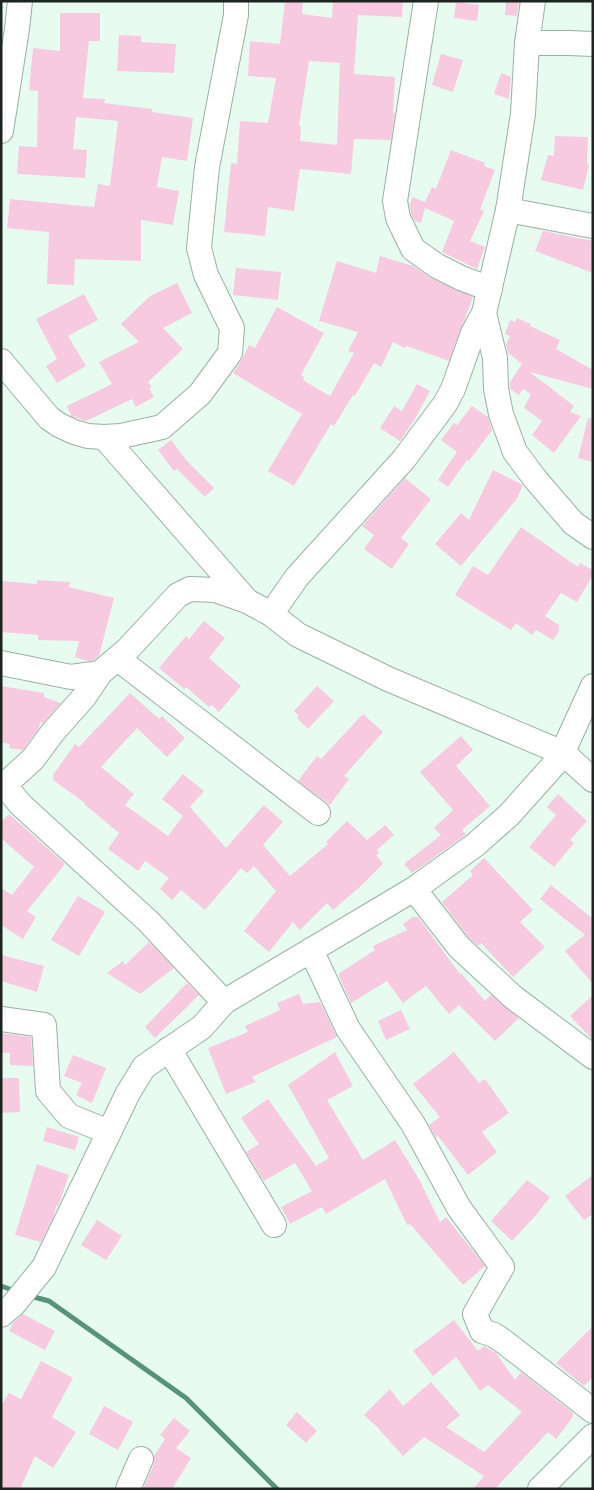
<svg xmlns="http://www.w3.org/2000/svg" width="594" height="1490" font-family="'DM Sans',sans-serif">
  <rect width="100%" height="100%" fill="#e7fbf1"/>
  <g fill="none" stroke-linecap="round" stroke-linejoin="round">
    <g stroke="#579379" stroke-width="5">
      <polyline points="1,1286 15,1291"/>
      <polyline points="30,1296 49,1301 186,1398 277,1489"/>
    </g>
  </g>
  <g fill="#f7cae0" fill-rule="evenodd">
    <path d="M285 1H303L302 14 332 18 333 1H403L402 17 358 15 354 74 395 77 393 113H395L391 140 354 139 351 174 300 169 294 211 268 207 265 236 224 232 231 163 237 164 240 121 268 123 276 78 248 76 250 41 280 44ZM309 61 340 63 337 145 300 141 301 126H299Z"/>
    <polygon points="506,1 519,1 517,16 505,15"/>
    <polygon points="456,2 479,5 477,21 454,18"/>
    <polygon points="60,13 100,13 100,41 89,41 83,98 105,99 104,103 152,109 152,112 193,118 187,161 162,157 157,187 179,191 173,225 141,220 141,261 75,259 74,285 47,284 49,232 7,228 10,199 94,207 98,184 110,186 118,121 76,117 73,149 87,150 85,178 17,174 19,146 37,147 38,91 29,90 33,48 60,51"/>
    <polygon points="119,35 141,36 141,42 176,44 174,73 117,71"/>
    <polygon points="441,54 463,60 453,92 432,85"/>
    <polygon points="501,73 511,77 509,99 494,94"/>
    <polygon points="555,136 588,137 587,164 589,165 583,190 541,180 548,155 554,156"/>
    <polygon points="451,150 485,163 484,166 495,170 480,209 484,211 470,241 485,247 477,269 442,252 454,221 425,208 421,223 415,221 411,214 410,205 412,197 425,202 432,187 436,189"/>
    <polygon points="543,231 593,241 593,273 535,251"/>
    <polygon points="380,256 413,266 431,278 473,297 449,361 407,346 405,348 393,342 381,367 374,363 355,396 353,395 334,426 331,424 294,486 268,471 302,414 233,373 241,361 249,345 255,348 277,307 324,333 301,375 304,377 303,380 330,396 354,353 348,351 358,332 319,321 337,261 376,273"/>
    <polygon points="236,268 281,272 278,300 233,295"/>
    <polygon points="177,283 192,313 163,328 183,349 148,382 152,387 149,388 154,397 136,407 132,399 86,421 71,416 67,406 112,384 99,362 139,342 121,324 150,296"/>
    <polygon points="84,294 98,320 68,336 86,366 57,383 46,366 57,359 36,319"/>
    <polygon points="517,318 531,324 530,326 560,340 556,349 593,370 593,389 530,372 574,406 570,412 581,416 554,453 532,435 542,421 524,408 531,394 523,389 519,395 510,389 510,382 522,364 508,353 506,345 510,336 505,334 510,320 515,322"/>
    <polygon points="417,384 430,391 415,419 400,441 380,428 394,406 402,411"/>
    <polygon points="472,406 488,417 492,430 469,461 467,460 448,487 438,480 457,452 441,440 454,423 457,425"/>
    <polygon points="588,418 593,419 593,462 578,458"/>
    <polygon points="171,440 187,461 214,488 205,497 177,469 174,471 158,450"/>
    <polygon points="493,470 523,485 516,500 461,566 435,544 461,513 469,520"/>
    <polygon points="405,478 431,499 401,538 409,544 392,569 364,549 374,535 362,526"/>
    <polygon points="521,527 578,567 580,563 593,570 593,575 577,602 561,593 545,616 559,625 559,631 553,640 536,630 532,635 516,623 511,630 455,595 473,566 488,575"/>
    <polygon points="37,580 70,582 69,587 114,598 99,656 94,660 88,661 75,657 79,641 38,640 38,635 1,632 1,581 37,584"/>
    <polygon points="204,621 225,638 209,658 241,686 219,712 212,705 209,707 186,687 184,689 159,668 186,636 189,639"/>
    <polygon points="1,686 44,693 44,697 61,703 43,723 40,722 39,728 23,750 9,748 10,744 1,742"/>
    <polygon points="317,686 334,701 308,729 297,718 299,716 294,711"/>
    <polygon points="130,693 159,719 162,716 185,738 167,757 137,728 101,767 134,794 125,805 168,836 186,812 183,816 162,799 183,774 204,791 190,807 226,848 264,805 283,822 263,845 290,876 328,844 326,842 347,821 367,840 385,825 394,835 377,850 379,853 376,855 383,864 362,885 333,910 327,903 300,930 293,922 269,952 244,931 276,891 254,866 247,873 241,868 205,910 181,890 172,900 160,889 169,878 145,861 138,871 108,849 119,833 84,804 85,803 53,780 53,775 75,744 79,747"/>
    <polygon points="363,714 383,732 344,776 349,779 330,805 298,781 317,756 321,759"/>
    <polygon points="461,736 473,750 456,766 490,806 462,830 466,834 464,836 412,873 404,864 441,835 434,828 453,810 420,772"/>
    <polygon points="558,794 587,821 570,840 574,843 554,867 529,847 556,815 547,807"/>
    <polygon points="9,814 65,864 27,911 36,917 23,939 1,925 1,888 12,895 34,867 1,838 1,822"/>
    <polygon points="484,858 533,910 520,922 545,947 513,977 481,943 478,946 469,938 442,902 473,875 470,871"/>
    <polygon points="551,885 593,919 593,984 565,951 585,935 540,899"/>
    <polygon points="78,896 105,912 79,956 51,940"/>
    <polygon points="413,917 418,917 460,974 461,973 485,1001 491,995 519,1018 495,1041 459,1005 449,1014 426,986 403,1003 387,981 351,1003 338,974 375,950 373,946 407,930 403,924"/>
    <polygon points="149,942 174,968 140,994 107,973 123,961 125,965"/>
    <polygon points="1,955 44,966 37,992 1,981"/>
    <polygon points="187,983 199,995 155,1038 145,1027"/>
    <polygon points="299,994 303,1004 320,1002 337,1037 252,1077 256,1082 226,1094 208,1048 248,1032 245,1026 280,1010 277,1003"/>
    <polygon points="593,995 593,1040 570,1016"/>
    <polygon points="401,1010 410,1029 386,1040 378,1021"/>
    <polygon points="1,1033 31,1037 33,1066 10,1065 10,1053 1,1053"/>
    <polygon points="335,1052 353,1086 327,1100 363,1160 395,1140 420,1181 440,1222 446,1217 485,1266 463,1285 410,1224 407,1225 385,1179 326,1214 322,1207 290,1224 281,1207 312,1191 295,1163 264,1181 246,1152 259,1144 241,1118 268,1099 316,1166 329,1158 288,1085"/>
    <polygon points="454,1052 479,1083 485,1079 509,1113 482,1132 497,1152 468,1175 438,1136 436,1138 429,1125 440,1117 413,1084"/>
    <polygon points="73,1055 106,1068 92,1103 76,1095 82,1083 64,1076"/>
    <polygon points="1,1078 19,1078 20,1112 1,1113"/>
    <polygon points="47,1127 79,1137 75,1150 43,1141"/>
    <polygon points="37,1164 69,1175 59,1204 58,1206 56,1206 53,1218 41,1242 15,1235"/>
    <polygon points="593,1175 593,1214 584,1220 565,1196"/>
    <polygon points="527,1180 550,1197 537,1214 512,1241 491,1221"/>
    <polygon points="97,1220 122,1236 106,1260 81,1245"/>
    <polygon points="23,1314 55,1331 45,1350 9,1331 13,1323"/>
    <polygon points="454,1320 478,1351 484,1346 496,1353 515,1380 521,1372 573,1413 573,1417 556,1439 548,1432 495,1489 473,1489 484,1476 424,1437 403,1456 377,1427 364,1415 390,1389 403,1406 431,1382 460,1415 446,1427 484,1452 522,1412 488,1385 480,1391 456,1357 433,1376 413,1351"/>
    <polygon points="593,1326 593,1377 584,1386 556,1363"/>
    <polygon points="41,1361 73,1378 52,1417 76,1432 53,1468 35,1456 20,1489 1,1489 1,1406 9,1393 21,1399"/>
    <polygon points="104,1406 133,1422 118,1450 89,1434"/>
    <polygon points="297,1412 317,1431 306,1443 286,1425"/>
    <polygon points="174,1418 190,1431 176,1448 191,1458 172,1489 143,1489 154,1464 154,1456 165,1439 160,1435"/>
  </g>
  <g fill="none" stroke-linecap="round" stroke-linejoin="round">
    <defs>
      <g id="minor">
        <polyline points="426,1 395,201 398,218 413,249 437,266 461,278 490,289"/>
        <polyline points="527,43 569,43 593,44"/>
        <polyline points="1,131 17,29 20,1"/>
        <polyline points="508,210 593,226"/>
        <polyline points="484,313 495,358 496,389 501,414 515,452 536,480 573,523 593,537"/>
        <polyline points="1,361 49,418 59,425 74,432 88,436 104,437 121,436 162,427 200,394 230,353 232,328 206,275 199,248 207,167 236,15 236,1"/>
        <polyline points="104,437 247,601"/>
        <polyline points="271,614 297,577 404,459 445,404 453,389 473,333 484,313 508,210 523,114 527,43 533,1"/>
        <polyline points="118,659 318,813"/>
        <polyline points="1,663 71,677 100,673"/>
        <polyline points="5,786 21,805 149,922 224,1002"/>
        <polyline points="1,788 33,759 53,732 84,697 100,673 127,650 178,595 190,589 215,590 247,601 271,614 298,635 388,679 563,753 593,780"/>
        <polyline points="414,889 459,947 513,997 593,1057"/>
        <polyline points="311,950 348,1029 413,1124 459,1208 502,1267 475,1314 482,1331 494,1335 503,1341 593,1411"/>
        <polyline points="1,1019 44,1025 48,1091 69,1116 109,1132"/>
        <polyline points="169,1049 274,1225"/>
        <polyline points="1,1315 13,1305 44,1267 128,1093 144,1067 202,1027 224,1002 414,889 475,845 509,815 560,758 593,686"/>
        <polyline points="128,1489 141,1459"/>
        <polyline points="540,1489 593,1436"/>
      </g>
    </defs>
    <use href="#minor" stroke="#9bafa5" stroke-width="26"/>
    <use href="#minor" stroke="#fff" stroke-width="24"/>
  </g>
  <rect width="594" height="1490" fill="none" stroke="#1d2420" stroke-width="5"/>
</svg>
